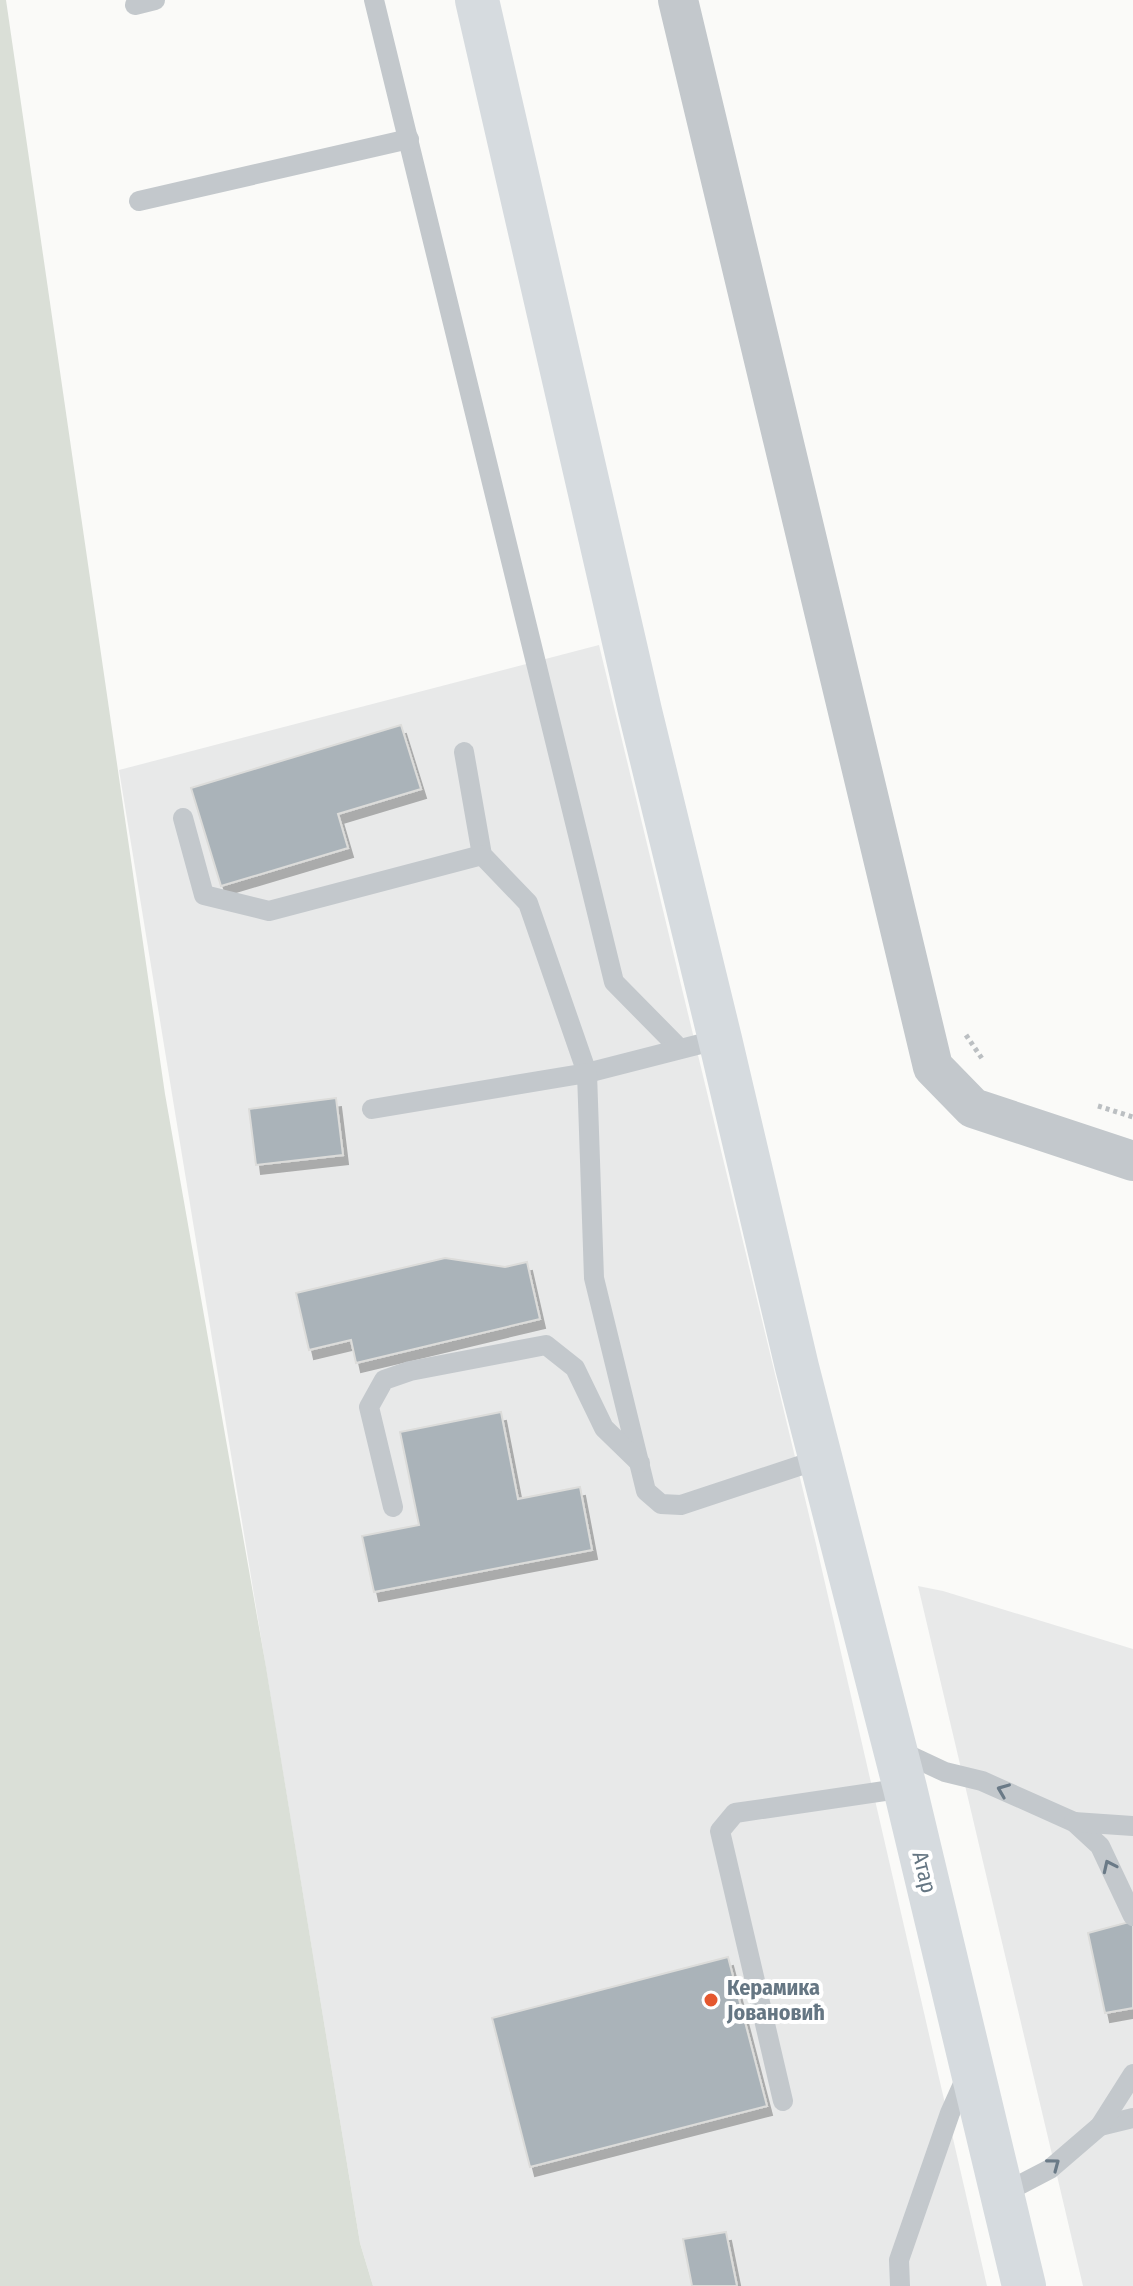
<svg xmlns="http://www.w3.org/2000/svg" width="1133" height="2286" font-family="'Fira Sans Condensed',sans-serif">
  <defs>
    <filter id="shadow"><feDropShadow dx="5" dy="9" stdDeviation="0" flood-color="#0004"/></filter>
  </defs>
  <rect width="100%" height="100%" fill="#fafaf8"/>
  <g fill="#e8e9e9">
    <polygon points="599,645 816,1544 987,2286 373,2286 360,2243 119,770"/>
    <polygon points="918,1586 943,1591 1133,1649 1133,2286 1083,2286"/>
  </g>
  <polygon fill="#dadfd7" points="0,0 6,0 165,1094 266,1667 360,2243 373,2286 0,2286"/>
  <g fill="#aab3b9" stroke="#dcdcda" stroke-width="2" filter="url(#shadow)">
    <polygon points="401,725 421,789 338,814 348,848 221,886 191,788"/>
    <polygon points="336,1098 343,1155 256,1165 249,1109"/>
    <polygon points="445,1258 505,1267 527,1262 540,1319 356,1363 351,1340 309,1350 296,1293"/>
    <polygon points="501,1412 518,1499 580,1487 592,1550 374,1592 362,1536 419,1525 400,1432"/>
    <polygon points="1133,1921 1133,2008 1105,2013 1088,1933"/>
    <polygon points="728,1957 767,2106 530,2167 492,2018"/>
    <polygon points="726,2232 737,2286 692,2286 683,2239"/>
  </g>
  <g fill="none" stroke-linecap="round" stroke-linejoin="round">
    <g stroke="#bbbfc2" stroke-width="5" stroke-dasharray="4 4" stroke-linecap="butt">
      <polyline points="966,1035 983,1060"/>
      <polyline points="1098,1106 1133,1117"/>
    </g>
    <g stroke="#c3c8cc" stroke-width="20">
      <polyline points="374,0 614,982 679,1048"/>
      <polyline points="135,5 155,0"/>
      <polyline points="139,201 409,139"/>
      <polyline points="464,752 482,855 528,903 587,1073 720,1039"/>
      <polyline points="183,818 204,895 269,911 482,855"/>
      <polyline points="372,1109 587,1073 594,1278 646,1491 661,1504 681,1505 820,1459"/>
      <polyline points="393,1507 369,1407 384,1380 410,1371 546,1345 575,1368 604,1428 640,1463"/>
      <polyline points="898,1750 945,1772 982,1781 1074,1822 1100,1846 1133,1916"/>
      <polyline points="1074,1822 1133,1826"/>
      <polyline points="783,2101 720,1831 735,1813 905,1788"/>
      <polyline points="1100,2126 1133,2118"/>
      <polyline points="1002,2194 1050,2169 1100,2126 1133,2074"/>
      <polyline points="900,2286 899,2260 950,2113 967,2075"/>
    </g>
    <polyline stroke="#c3c8cc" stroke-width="40" points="678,0 933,1067 973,1108 1133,1161"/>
    <polyline stroke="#d6dbdf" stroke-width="44" points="477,0 640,711 720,1039 797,1367 905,1788 1024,2286"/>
  </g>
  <defs><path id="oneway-chevron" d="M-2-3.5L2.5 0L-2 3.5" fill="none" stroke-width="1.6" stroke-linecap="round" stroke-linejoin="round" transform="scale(2)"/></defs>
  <g stroke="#6a7a87">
    <use href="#oneway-chevron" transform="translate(1003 1790) rotate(-158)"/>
    <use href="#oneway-chevron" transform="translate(1109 1866) rotate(-115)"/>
    <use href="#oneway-chevron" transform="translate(1054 2164) rotate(-37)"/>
  </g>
  <circle fill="#e4572e" stroke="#fff" stroke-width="3" cx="711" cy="2000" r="8"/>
  <g text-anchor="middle" stroke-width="8" stroke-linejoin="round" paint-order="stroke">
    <g font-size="22" fill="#657683" stroke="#fff">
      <text transform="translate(925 1872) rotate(76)" y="8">Атар</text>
    </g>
    <g font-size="22" font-weight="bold" fill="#657683" stroke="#fff" text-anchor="start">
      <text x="727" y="1995">Керамика<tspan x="727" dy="25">Јовановић</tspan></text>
    </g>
  </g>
</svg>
